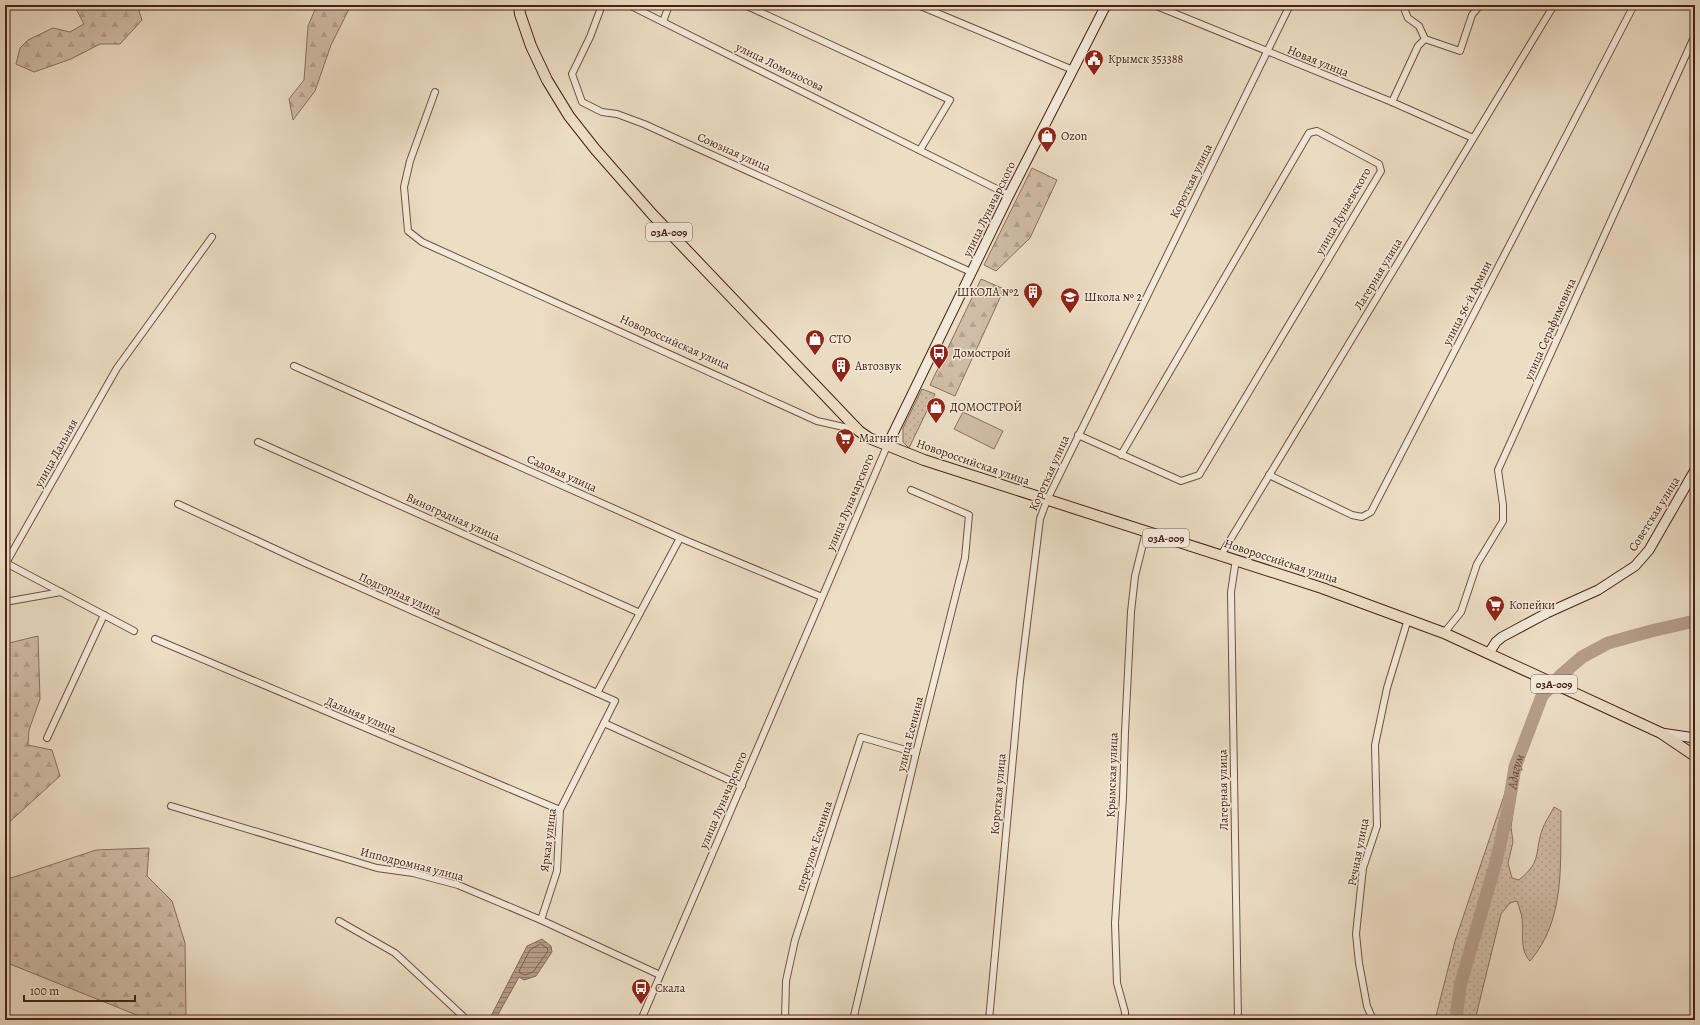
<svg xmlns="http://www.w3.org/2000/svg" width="1700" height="1025" font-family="Alegreya,serif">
  <defs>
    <pattern id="grass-dots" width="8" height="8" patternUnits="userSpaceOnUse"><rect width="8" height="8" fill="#d0bda7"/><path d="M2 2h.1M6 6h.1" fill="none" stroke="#b4a28f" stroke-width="1.8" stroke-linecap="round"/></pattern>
    <pattern id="forest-firs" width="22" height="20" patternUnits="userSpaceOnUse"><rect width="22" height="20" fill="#d0bda7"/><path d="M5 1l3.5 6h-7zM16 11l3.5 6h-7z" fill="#b4a28f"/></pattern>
    <pattern id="water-rules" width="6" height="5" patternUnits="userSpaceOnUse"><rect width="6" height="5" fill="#b49d89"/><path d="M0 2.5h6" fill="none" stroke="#94806f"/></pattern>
  </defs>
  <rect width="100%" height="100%" fill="#ecddc5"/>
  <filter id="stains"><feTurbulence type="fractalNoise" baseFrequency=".005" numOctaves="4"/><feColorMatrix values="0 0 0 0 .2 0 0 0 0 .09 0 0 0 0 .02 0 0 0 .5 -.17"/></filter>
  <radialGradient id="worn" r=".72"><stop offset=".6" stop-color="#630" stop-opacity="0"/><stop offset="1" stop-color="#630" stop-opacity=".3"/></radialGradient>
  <g fill="url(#grass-dots)" stroke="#8b705e">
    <polygon points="922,389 935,394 909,448 903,442 903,428"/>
    <path d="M1510 778 1513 813 1511 827 1513 842 1508 863 1512 878 1519 880C1542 861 1534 855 1542 830 1545 822 1550 815 1554 807L1561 811C1560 863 1566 919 1530 961 1518 949 1525 928 1521 913 1520 909 1518 905 1517 901L1510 903 1501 914 1475 1020H1435L1455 941Z"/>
  </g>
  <g fill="url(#forest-firs)" stroke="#8b705e">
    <polygon points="74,5 137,5 142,20 120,44 100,44 71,59 34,72 16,64 20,48 28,40 53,28 70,32 84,24"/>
    <polygon points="317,5 351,5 331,45 315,91 293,120 289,99 304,80 308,26"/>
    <polygon points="1032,168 1057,180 1030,238 996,271 984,265"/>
    <polygon points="981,279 1004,289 955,396 930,385"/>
    <polygon points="38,636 40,699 29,730 28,745 52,750 60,776 5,826 5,644"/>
    <polygon points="149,848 147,876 172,901 185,943 186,1017 184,1020 149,1020 5,962 5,880 96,850"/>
  </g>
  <polygon fill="#d0bda7" stroke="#8b705e" points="963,412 1003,431 994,449 954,429"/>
  <polygon fill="url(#water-rules)" stroke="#886c5a" points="542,939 551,946 552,952 536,976 524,980 519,977 495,1020 489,1020 527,946"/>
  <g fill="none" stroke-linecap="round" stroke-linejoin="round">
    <polygon stroke="#7d604e" stroke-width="1" points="541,944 547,948 548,951 533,972 525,975 520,973 519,971 530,950"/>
    <path stroke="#b49d89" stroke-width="13" id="s1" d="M1456 1020 1460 986 1496 862 1508 809 1515 767 1542 696 1560 676 1582 657 1608 643 1651 631 1695 621"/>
    <defs>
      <g id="minor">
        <polyline points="602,5 590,37 572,74 582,102 602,112 617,114 644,124 971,272"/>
        <polyline points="629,5 1009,195"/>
        <polyline points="745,5 950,100 920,150"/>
        <polyline points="918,5 1073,70"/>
        <polyline points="1154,5 1392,102 1473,138"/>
        <polyline points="1407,5 1405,11 1408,18 1419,26 1425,39"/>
        <polyline points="663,22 669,5"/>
        <polyline points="435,92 410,161 404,187 408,231 422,242 817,421 857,430"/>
        <polyline points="1392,102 1418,46 1425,39 1460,51 1472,15 1480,5"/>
        <polyline points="294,366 680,538 822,597"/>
        <polyline points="1078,435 1181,481 1199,475 1381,171 1379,164 1317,131 1309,133 1121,455"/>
        <polyline points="258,442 640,613"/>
        <polyline points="1269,475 1352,515 1362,517 1371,512 1634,5"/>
        <polyline points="178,504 303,562 615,701 560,810 557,871 541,920"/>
        <polyline points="1221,555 1554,5"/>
        <polyline points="1236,559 1231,592 1238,1020"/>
        <polyline points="5,602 61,592"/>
        <polyline points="134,631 6,563 117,368 212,237"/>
        <polyline points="1444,633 1461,612 1477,564 1503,521 1503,505 1498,470 1695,35"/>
        <polyline points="155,639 560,810"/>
        <polyline points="597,693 680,538"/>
        <polyline points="604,723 742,786"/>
        <polyline points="47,738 104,615"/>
        <polyline points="171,806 377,868 413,873 458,885 541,920 660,975"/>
        <polyline points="339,921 395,953 467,1020"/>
        <polyline points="641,1020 887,446"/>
        <polyline points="785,1020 786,981 795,940 861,737 916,753"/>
        <polyline points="853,1020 916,753 965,558 969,515 911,490"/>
        <polyline points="989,1020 1020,681 1040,519 1047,500 1290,5"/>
        <polyline points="1125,1020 1125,1012 1117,983 1115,923 1123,797 1125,732 1131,612 1135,576 1146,532"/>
        <polyline points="1373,1020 1367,1006 1359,963 1356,934 1363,868 1377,826 1375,745 1387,688 1408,619"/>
      </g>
      <g id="secondary">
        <polyline points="887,446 1009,195 1106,5"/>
        <polyline points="1489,653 1496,642 1502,637 1547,613 1598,590 1635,566 1649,550 1695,470"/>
        <polyline points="1661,733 1695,738"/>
      </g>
      <polyline id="primary" points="519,5 520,14 531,46 547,80 569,116 595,149 652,214 859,431 869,438 924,460 1322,588 1444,633 1661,733 1695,756"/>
    </defs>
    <use href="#minor" stroke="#705140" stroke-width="8"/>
    <use href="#secondary" stroke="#462214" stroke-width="11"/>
    <use href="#primary" stroke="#462214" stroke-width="12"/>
    <use href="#minor" stroke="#f3e9d9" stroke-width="6"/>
    <use href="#secondary" stroke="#f3e9d9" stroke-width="9"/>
    <use href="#primary" stroke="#ecddc5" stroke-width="10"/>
  </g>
  <defs>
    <symbol id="civic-pin" viewBox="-11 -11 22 30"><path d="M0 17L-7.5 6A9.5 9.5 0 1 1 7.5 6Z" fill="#8f2418" stroke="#f3e9d9"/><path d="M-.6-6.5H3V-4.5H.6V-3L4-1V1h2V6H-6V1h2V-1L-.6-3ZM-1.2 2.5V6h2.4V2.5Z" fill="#fff"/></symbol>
    <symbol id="shop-pin" viewBox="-11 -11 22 30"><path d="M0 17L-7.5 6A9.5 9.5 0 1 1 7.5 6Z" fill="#8f2418" stroke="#f3e9d9"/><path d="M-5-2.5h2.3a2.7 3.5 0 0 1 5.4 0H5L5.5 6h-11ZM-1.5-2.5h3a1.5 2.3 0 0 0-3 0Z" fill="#fff"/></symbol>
    <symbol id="building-pin" viewBox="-11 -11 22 30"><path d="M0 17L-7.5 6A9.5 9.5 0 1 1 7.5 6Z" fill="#8f2418" stroke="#f3e9d9"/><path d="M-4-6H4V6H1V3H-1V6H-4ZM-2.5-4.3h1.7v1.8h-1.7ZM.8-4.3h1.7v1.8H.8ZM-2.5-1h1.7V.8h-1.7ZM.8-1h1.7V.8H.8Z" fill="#fff"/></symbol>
    <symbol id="school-pin" viewBox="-11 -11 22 30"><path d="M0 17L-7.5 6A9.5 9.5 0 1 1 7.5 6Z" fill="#8f2418" stroke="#f3e9d9"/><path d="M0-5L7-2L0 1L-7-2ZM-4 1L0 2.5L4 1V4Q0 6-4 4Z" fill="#fff"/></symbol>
    <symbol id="bus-pin" viewBox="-11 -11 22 30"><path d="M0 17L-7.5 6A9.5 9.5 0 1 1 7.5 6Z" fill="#8f2418" stroke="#f3e9d9"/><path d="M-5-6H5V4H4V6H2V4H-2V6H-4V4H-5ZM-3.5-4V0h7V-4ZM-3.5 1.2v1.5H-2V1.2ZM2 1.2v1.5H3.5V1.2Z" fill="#fff"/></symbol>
    <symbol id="supermarket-pin" viewBox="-11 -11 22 30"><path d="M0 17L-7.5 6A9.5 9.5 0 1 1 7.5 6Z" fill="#8f2418" stroke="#f3e9d9"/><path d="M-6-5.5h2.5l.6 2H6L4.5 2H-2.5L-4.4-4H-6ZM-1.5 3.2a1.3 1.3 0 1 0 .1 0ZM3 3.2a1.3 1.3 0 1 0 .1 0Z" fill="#fff"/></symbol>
  </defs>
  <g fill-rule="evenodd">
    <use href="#civic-pin" x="1083" y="48" width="22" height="30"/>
    <use href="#shop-pin" x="1036" y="125" width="22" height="30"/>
    <use href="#building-pin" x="1022" y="281" width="22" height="30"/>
    <use href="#school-pin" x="1059" y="286" width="22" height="30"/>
    <use href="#shop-pin" x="804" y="328" width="22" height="30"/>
    <use href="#bus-pin" x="928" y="342" width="22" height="30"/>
    <use href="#building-pin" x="830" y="355" width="22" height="30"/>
    <use href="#shop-pin" x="925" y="396" width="22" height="30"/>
    <use href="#supermarket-pin" x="834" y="427" width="22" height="30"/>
    <use href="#supermarket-pin" x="1484" y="594" width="22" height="30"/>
    <use href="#bus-pin" x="630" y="977" width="22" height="30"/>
  </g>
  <g text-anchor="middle" stroke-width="3" stroke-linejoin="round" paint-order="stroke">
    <g fill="#f3e9d9" stroke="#7a5e4f" stroke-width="1">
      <rect x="646" y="223" width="46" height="18" rx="3"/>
      <rect x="1143" y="529" width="46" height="18" rx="3"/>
      <rect x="1531" y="675" width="46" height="18" rx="3"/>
    </g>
    <g font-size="11" font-weight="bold" fill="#462214">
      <text x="669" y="236">03А-009</text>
      <text x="1166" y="542">03А-009</text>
      <text x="1554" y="688">03А-009</text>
    </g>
    <g font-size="12" fill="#462214" stroke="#f3e9d9" text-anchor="start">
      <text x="1108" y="63">Крымск 353388</text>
      <text x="1061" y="140">Ozon</text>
      <text x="1019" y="296" text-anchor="end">ШКОЛА №2</text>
      <text x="1084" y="301">Школа № 2</text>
      <text x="829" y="343">СТО</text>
      <text x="953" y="357">Домострой</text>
      <text x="855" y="370">Автозвук</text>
      <text x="950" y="411">ДОМОСТРОЙ</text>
      <text x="859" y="442">Магнит</text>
      <text x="1509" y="609">Копейки</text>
      <text x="655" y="992">Скала</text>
    </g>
    <g font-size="12" fill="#462214" stroke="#f3e9d9">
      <text transform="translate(1318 61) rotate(22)" y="4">Новая улица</text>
      <text transform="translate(780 67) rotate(26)" y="4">улица Ломоносова</text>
      <text transform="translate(734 152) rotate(24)" y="4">Союзная улица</text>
      <text transform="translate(1191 181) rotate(-64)" y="4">Короткая улица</text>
      <text transform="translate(989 209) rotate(-64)" y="4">улица Луначарского</text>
      <text transform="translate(1343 211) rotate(-60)" y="4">улица Дунаевского</text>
      <text transform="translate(1378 274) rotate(-59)" y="4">Лагерная улица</text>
      <text transform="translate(1467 303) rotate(-63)" y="4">улица 56-й Армии</text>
      <text transform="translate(1550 329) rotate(-66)" y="4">улица Серафимовича</text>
      <text transform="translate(675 342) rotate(24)" y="4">Новороссийская улица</text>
      <text transform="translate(56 453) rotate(-61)" y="4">улица Дальняя</text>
      <text transform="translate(973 462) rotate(19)" y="4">Новороссийская улица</text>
      <text transform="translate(562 473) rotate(24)" y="4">Садовая улица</text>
      <text transform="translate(1049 473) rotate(-66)" y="4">Короткая улица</text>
      <text transform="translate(850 502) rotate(-67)" y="4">улица Луначарского</text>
      <text transform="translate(1654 514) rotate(-58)" y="4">Советская улица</text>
      <text transform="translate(453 517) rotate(24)" y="4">Виноградная улица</text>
      <text transform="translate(1281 561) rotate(18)" y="4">Новороссийская улица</text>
      <text transform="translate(400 594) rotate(24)" y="4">Подгорная улица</text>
      <text transform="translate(361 715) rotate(23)" y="4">Дальняя улица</text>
      <text transform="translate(910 734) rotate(-76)" y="4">улица Есенина</text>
      <text transform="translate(1112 775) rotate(-88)" y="4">Крымская улица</text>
      <text transform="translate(1223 790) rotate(-91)" y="4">Лагерная улица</text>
      <text transform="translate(998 794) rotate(-85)" y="4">Короткая улица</text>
      <text transform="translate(723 800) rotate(-67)" y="4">улица Луначарского</text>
      <text transform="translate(548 840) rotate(-83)" y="4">Яркая улица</text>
      <text transform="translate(814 846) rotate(-72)" y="4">переулок Есенина</text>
      <text transform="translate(1358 852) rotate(-79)" y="4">Речная улица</text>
      <text transform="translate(412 864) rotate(14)" y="4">Ипподромная улица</text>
    </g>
    <g font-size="13" font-style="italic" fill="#674737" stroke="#f3e9d9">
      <text dy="5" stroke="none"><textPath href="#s1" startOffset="256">Адагум</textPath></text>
    </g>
  </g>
  <rect width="1700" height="1025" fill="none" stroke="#ecddc5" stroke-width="20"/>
  <rect x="6" y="6" width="1688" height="1013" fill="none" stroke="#462214" stroke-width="2"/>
  <rect x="10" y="10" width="1680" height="1005" fill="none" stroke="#462214"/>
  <path d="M24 995v6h111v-6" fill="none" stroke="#462214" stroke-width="2"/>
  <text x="30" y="995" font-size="12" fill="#462214" stroke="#f3e9d9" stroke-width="3" paint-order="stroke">100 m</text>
  <rect width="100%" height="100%" filter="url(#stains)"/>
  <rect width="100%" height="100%" fill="url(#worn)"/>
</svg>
